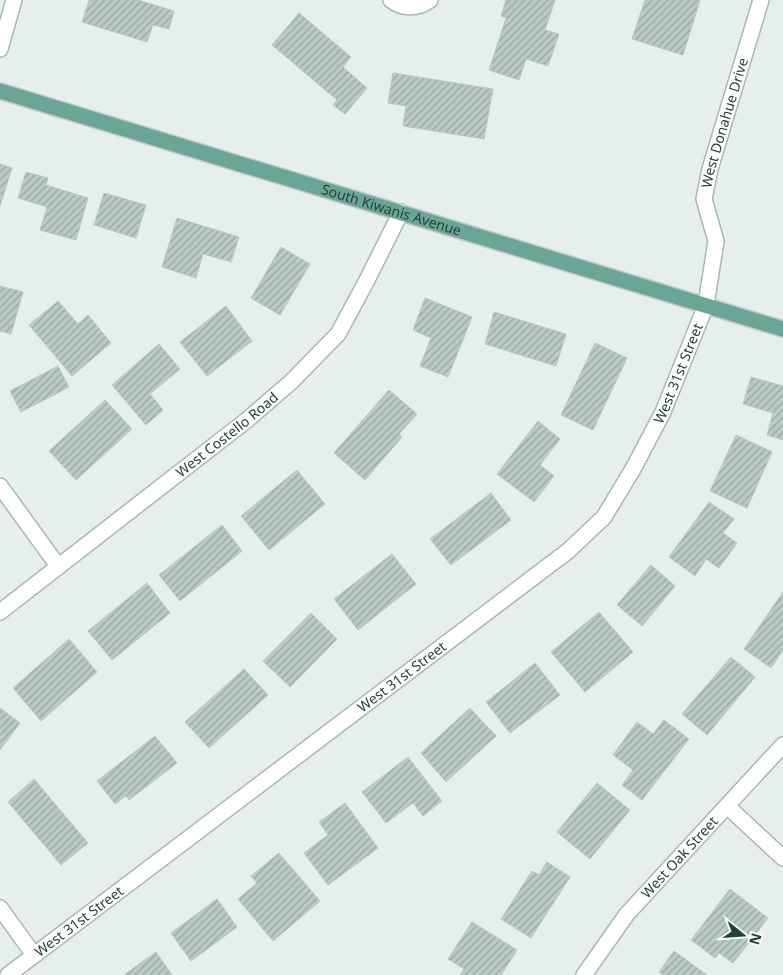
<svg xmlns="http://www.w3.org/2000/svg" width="783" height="975" font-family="'Noto Sans',sans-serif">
  <defs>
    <pattern id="building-hatch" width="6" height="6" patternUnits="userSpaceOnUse" patternTransform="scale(1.25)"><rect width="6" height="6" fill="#bbcac4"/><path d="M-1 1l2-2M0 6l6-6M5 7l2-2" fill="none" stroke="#98a6a0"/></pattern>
  </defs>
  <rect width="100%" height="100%" fill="#e6efeb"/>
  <g fill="url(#building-hatch)" stroke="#b8c9c2">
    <polygon points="89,0 138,0 174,11 169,29 153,25 147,42 82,22"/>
    <polygon points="506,0 555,0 545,30 559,34 548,66 526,59 519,80 489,70 506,18 501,16"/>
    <polygon points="645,0 700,0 683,55 632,39"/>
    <polygon points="299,13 351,57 343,67 367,88 345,114 333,105 337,100 272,45"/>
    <polygon points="393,73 493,89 484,139 403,126 406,106 388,103"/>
    <polygon points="0,164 12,168 0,206"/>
    <polygon points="26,172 48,178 46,185 88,198 76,240 40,230 47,207 18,198"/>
    <polygon points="104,193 146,205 136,238 94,225"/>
    <polygon points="177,218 239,237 231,262 203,254 196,278 162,267"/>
    <polygon points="281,247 310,264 280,315 251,298"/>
    <polygon points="0,286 23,292 11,334 0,331"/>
    <polygon points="425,298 472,317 448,377 420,366 431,338 413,330"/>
    <polygon points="58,301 78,324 88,315 111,343 72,376 29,325"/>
    <polygon points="226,306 252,341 207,376 180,342"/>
    <polygon points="494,312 566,334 556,366 485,344"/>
    <polygon points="595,343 627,358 593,430 561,415"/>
    <polygon points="159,344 180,369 150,394 163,410 146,425 112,385"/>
    <polygon points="58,366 69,387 21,412 10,391"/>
    <polygon points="751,377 783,386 783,440 767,435 773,413 743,404"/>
    <polygon points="389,390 417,414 399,434 402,437 365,480 334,453"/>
    <polygon points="105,400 132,429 76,480 49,451"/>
    <polygon points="538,421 560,439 540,465 554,476 534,502 497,474"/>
    <polygon points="736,435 772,452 747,508 710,491"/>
    <polygon points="297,470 325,504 269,550 241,516"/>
    <polygon points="491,493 511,520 451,565 430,539"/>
    <polygon points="709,502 734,519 723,533 737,543 719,568 706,559 695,576 669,557"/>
    <polygon points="222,525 242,551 180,601 159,575"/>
    <polygon points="392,554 416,584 358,630 334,599"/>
    <polygon points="651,565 675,586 642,626 617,605"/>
    <polygon points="147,583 170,613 112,660 88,631"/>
    <polygon points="783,592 783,650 771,668 744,649"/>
    <polygon points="599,612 633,652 585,692 551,652"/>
    <polygon points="311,613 337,639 290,687 263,661"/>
    <polygon points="69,639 97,672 41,721 13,688"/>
    <polygon points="731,657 755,677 707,735 682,714"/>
    <polygon points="535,663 560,695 510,733 486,702"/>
    <polygon points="244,669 268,695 209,748 185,722"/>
    <polygon points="0,708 20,723 0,750"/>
    <polygon points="470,708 496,736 446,782 421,753"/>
    <polygon points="664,720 689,739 642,800 622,785 633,770 613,755 637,722 653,734"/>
    <polygon points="155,736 177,763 129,800 126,796 115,804 97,781"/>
    <polygon points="408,757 442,801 423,816 413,803 386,823 362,792"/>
    <polygon points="34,779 88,843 61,865 8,802"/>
    <polygon points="597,783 630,810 590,859 557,832"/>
    <polygon points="345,803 378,848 328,885 304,853 328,835 319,822"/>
    <polygon points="279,853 320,901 273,941 238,899 257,883 251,876"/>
    <polygon points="547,862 570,877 531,938 501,919 532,871 539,875"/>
    <polygon points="730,889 768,918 733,963 719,953 715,958 691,940"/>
    <polygon points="217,899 237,927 191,961 171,933"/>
    <polygon points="472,922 517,950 501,975 460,975 464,969 448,959"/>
    <polygon points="674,951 707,975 663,975 659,972"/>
    <polygon points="156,952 172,975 124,975"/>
  </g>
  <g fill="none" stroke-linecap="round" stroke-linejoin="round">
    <defs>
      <g id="minor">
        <path d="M391 0C402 9 418 9 430 0"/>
        <polyline points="0,49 14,0"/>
        <polyline points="0,486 58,566"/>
        <path id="s1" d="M0 612 247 420 291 382 338 334 366 282 401 212"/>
        <polyline points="727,806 783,858"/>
        <polyline points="0,908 34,955"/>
        <path id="s2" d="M8 975 535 576 568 551 604 517 633 469 663 412 706 305 716 241 704 199 710 169 761 0"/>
        <path id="s3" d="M584 975 627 914 783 745"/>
      </g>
      <g id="major">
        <path id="s4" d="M0 91 783 329"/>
      </g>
    </defs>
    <use href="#minor" stroke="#a8b8b2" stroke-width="18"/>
    <use href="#major" stroke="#c2cac8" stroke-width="18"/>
    <use href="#minor" stroke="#fff" stroke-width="15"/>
    <use href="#major" stroke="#6aa596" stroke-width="15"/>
  </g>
  <g text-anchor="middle" stroke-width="5" stroke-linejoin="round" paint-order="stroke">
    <g font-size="14" fill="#24423a" stroke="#f7fbf9">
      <text dy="5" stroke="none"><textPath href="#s2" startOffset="1175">West Donahue Drive</textPath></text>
      <text dy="5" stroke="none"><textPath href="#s4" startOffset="409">South Kiwanis Avenue</textPath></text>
      <text dy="5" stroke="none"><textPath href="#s2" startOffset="914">West 31st Street</textPath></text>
      <text dy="5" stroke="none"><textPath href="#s1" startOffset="288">West Costello Road</textPath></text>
      <text dy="5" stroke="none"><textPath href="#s2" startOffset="494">West 31st Street</textPath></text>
      <text dy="5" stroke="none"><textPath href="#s3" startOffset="152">West Oak Street</textPath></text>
      <text dy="5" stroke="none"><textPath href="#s2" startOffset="89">West 31st Street</textPath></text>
    </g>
  </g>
  <g transform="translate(743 935) rotate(107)" stroke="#f7fbf9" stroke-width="4" paint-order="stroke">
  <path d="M0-4L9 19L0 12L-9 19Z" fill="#24423a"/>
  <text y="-8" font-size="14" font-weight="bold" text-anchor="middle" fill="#24423a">N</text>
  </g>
</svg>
